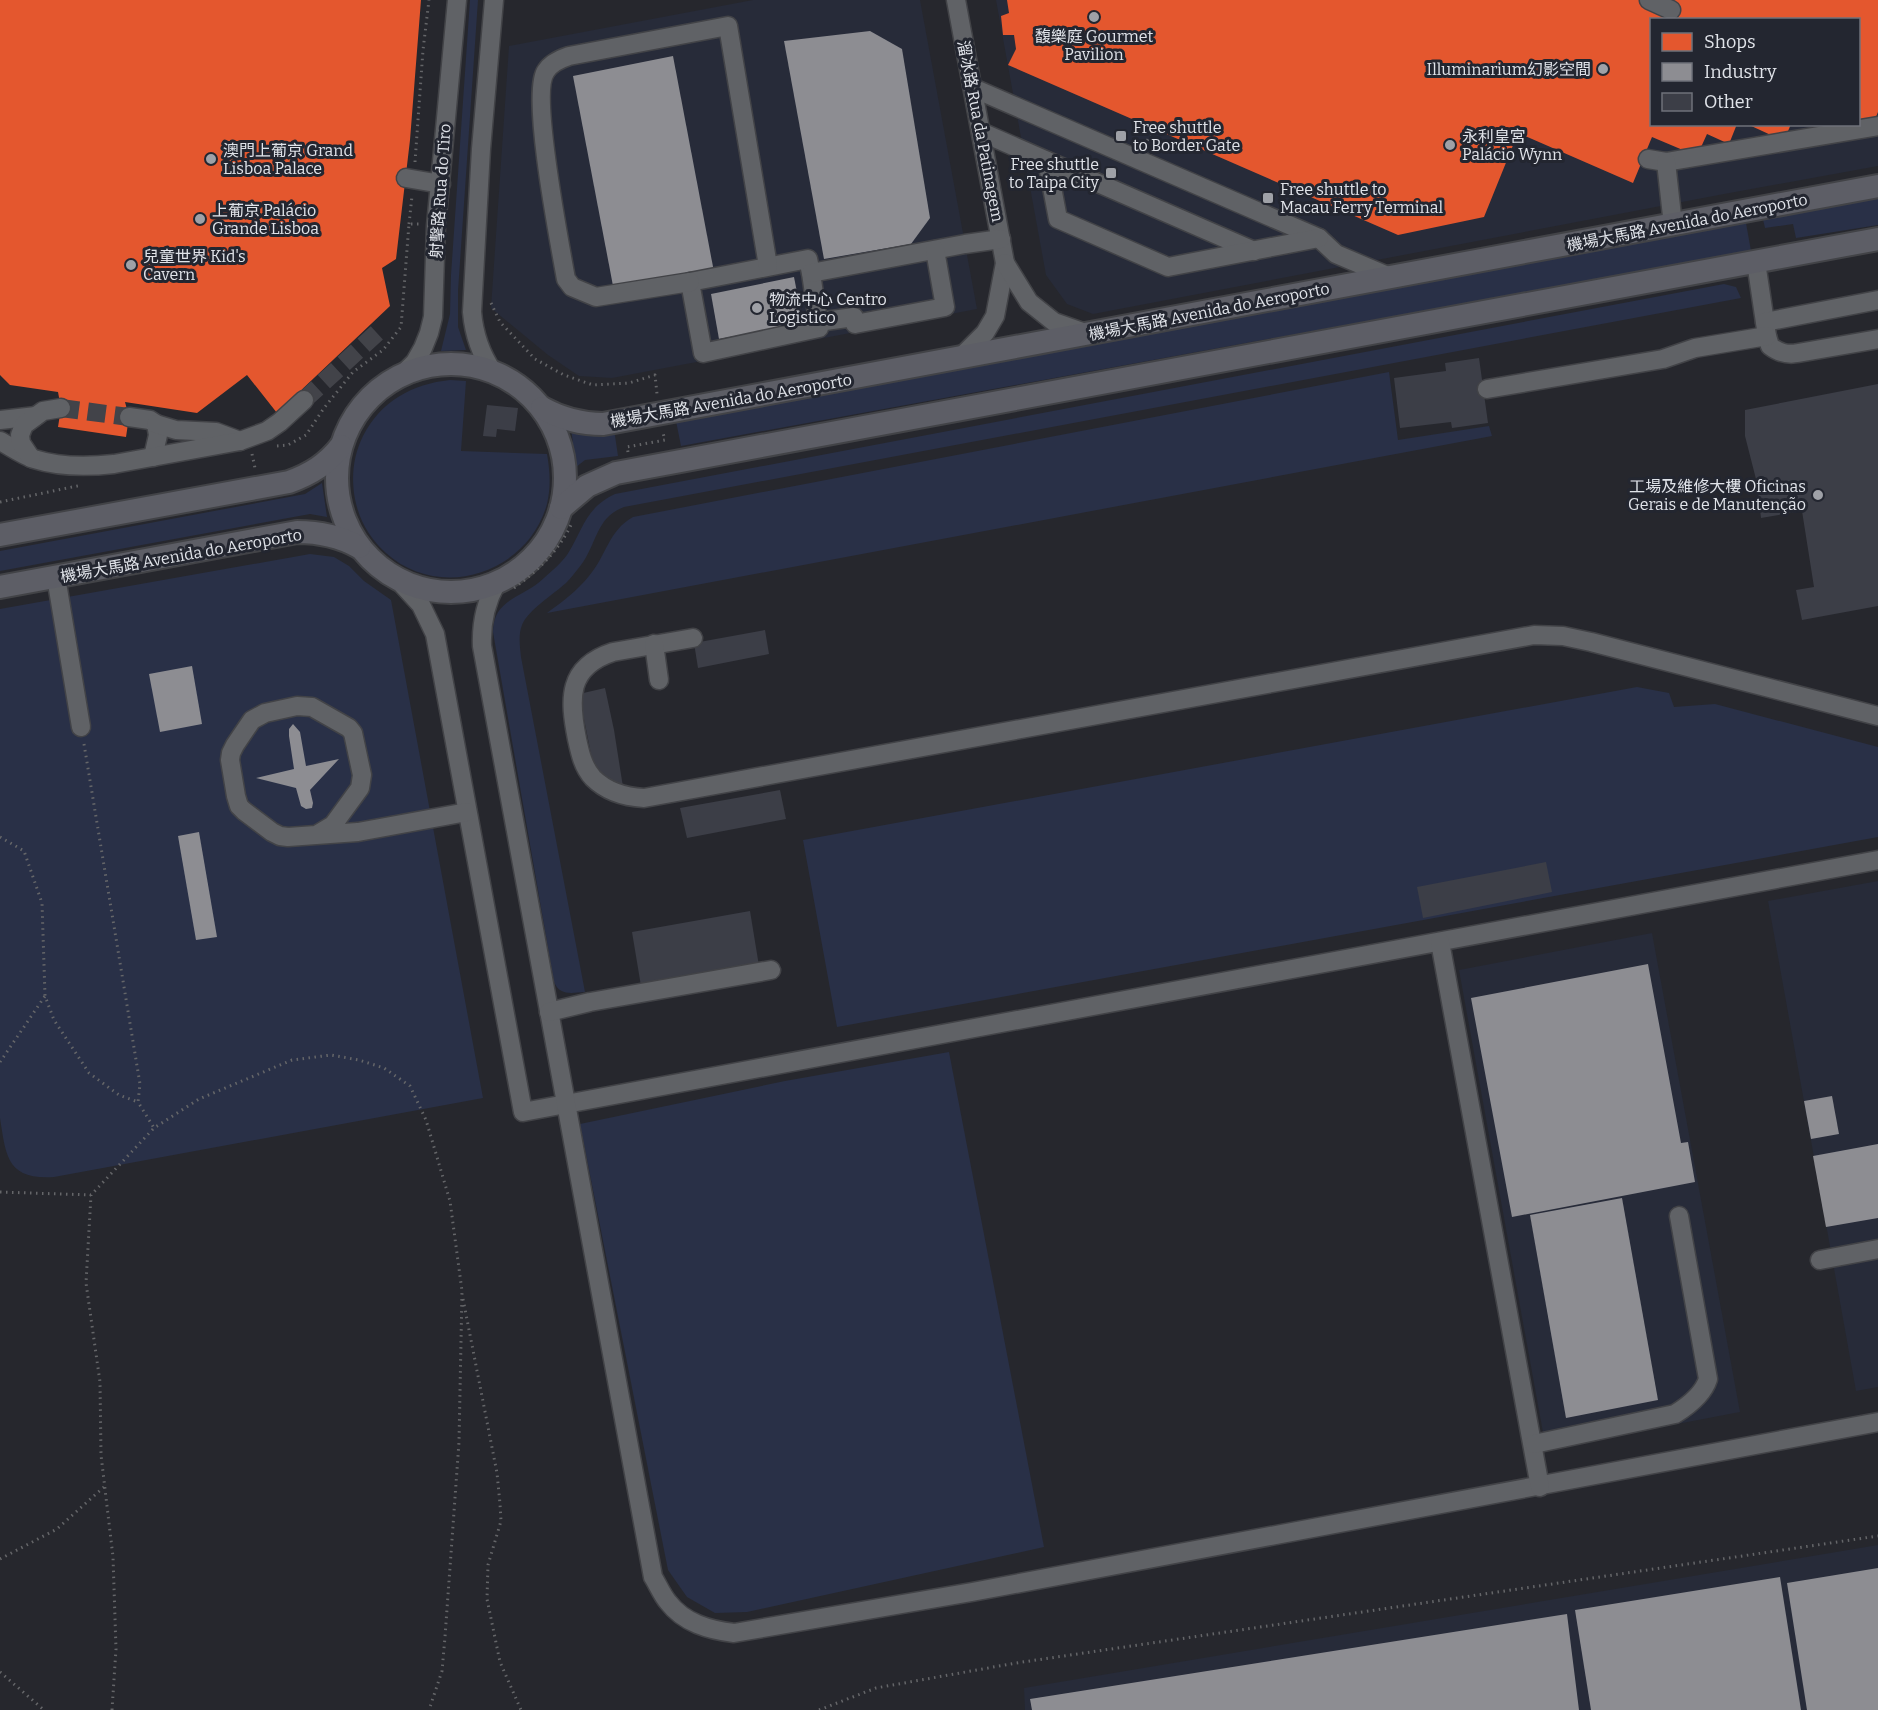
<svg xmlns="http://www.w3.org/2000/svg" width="1878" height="1710" font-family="Bitter,'Noto Sans SC',serif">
  <rect width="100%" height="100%" fill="#26272d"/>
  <g fill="#272b39" fill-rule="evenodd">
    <polygon points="753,0 920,0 977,309 612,378 579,376 548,355 491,308 509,46"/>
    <path d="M996 0H1878V166L1724 194 1093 314 1067 304 1046 275ZM1652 20H1858V124H1652Z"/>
    <polygon points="1878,881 1878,1387 1856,1391 1768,901"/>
    <polygon points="1652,933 1740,1412 1546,1449 1459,970"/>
    <polygon points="1878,1545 1878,1710 1025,1710 1024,1688"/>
  </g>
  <g fill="#293047">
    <polygon points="470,0 478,0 458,291 458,327 466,350 441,351 450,314 451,275"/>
    <polygon points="1878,196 1878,225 1796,238 1793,224 1765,228 1762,215"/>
    <polygon points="1746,223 1751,251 681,446 676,421"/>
    <path d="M1724 284 1736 287 1741 298 624 507C596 517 597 544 581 565 576 571 571 578 566 583 554 594 528 610 522 625 518 635 520 647 521 657L585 992C571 993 560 996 554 982L493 632C493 598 524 598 544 578 552 571 561 563 567 555 583 530 585 508 615 494Z"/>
    <path d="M1389 372 1398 440 1489 426 1492 436 547 613C562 602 577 591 589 576 607 555 608 531 633 517Z"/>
    <path d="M450 380 466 381 461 451 547 454C550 471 551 487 547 504 528 573 440 602 386 553 370 539 359 520 355 499 351 478 353 456 363 436 381 401 412 384 450 380Z"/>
    <polygon points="571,428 614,429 618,456 585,460 576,467"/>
    <polygon points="322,483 327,517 310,514 0,571 0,551 305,494"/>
    <path d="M310 554 334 557 349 566 364 581 391 600 483 1098 54 1177C6 1180 6 1155 0 1118V609Z"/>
    <polygon points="1637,687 1669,693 1674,707 1715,704 1878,747 1878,837 837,1027 803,840"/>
    <polygon points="949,1052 1044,1547 747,1612 715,1613 687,1597 668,1570 580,1124 785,1081"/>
  </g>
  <g fill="#e4572e">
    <polygon points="0,0 421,0 410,140 396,259 382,268 390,306 277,413 247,375 197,413 125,402 129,417 126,437 58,427 61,408 58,392 10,385 0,375"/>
    <polygon points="1007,0 1878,0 1878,112 1873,124 1834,130 1816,125 1858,124 1858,20 1652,20 1652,124 1737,124 1729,144 1707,134 1697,156 1652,137 1633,183 1518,133 1484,217 1398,235 1008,65 1016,49 1014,35 1003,35 1001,16 1009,13"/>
    <polygon points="1747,124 1791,124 1784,141"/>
  </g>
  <g fill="#8d8d92">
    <polygon points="870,31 902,49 930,218 911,244 824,259 784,41"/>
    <polygon points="673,56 714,272 614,291 573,76"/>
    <polygon points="794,277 803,323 719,339 711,294"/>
    <polygon points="192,666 202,724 160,732 149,674"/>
    <polygon points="293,724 300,732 306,766 339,759 310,790 313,803 312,808 306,809 301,806 296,788 256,778 294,769 289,736 289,729"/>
    <polygon points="199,832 217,937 196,940 178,836"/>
    <polygon points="1648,964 1681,1143 1688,1142 1695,1182 1512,1217 1471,998"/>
    <polygon points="1832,1096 1839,1134 1811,1139 1804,1101"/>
    <polygon points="1878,1144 1878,1218 1826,1227 1813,1156"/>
    <polygon points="1622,1198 1658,1400 1566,1418 1530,1215"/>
    <polygon points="1878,1568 1878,1710 1807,1710 1787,1583"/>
    <polygon points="1780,1577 1801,1710 1591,1710 1575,1610"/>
    <polygon points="1567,1614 1579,1710 1032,1710 1030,1699"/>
  </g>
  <g fill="#3c3e47">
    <polygon points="1479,358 1488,423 1452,428 1451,422 1400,428 1394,378 1446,371 1445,363"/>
    <polygon points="1878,384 1878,606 1802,620 1796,590 1814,587 1802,511 1761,518 1757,483 1745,436 1745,410"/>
    <polygon points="487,405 518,408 515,431 497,429 496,437 483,436"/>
    <polygon points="765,630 769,654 698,668 694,643"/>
    <polygon points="605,688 614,730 623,787 602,776 592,759 579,694"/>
    <polygon points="780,790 786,819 687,838 680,808"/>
    <polygon points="1546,862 1552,892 1423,918 1417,887"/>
    <polygon points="750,911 759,966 641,986 632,932"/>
  </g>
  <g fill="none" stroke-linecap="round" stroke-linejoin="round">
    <g stroke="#424349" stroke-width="18" stroke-dasharray="18 9" stroke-linecap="butt">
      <polyline points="304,400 380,330"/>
      <polyline points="61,408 129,417"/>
    </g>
    <defs>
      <g id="minor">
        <polyline points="956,0 1005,263 995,316 985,333 961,357"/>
        <polyline points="1649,0 1671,10"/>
        <polyline points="973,88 1319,238 1336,254 1390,277"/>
        <polyline points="981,132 1254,251"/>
        <polyline points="1648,159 1666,162 1878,126"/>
        <polyline points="1047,161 1058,219 1168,267 1319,238"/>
        <polyline points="1666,162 1673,225"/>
        <polyline points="406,178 441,184"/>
        <polygon points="808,259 811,273 819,328 703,353 690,282"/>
        <path d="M1756 262 1767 336 1770 346C1779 353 1787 355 1798 353L1878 339"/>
        <polyline points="1005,263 1029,302 1054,322 1088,334"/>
        <polyline points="811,273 965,244 1001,239"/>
        <path d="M690 282 596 297 572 287 566 279C560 245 530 92 546 71 551 63 560 59 569 56L728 26 768 266"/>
        <polyline points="818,322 854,317 855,324 945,307 935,250"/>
        <polyline points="1765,322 1878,300"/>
        <path d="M493 372C480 353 474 335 472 312L481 149 494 0"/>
        <polyline points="403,374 415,362 423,348 429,333 433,317 436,226 457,0"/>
        <polyline points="1487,389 1663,359 1695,348 1767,336"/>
        <polyline points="129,417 150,420 156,424 158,435 153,457"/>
        <polyline points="0,420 36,416"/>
        <polyline points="156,424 176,430 216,432 240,441"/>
        <path d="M0 441C11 447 22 455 34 459 59 467 87 467 114 464L240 441 267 431 280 422 304 400"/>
        <polyline points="31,458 21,443 20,435 24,425 43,411 61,408"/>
        <polyline points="56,577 81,727"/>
        <polyline points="399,581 421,605 435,634 523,1112 1878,860"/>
        <path d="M496 584C485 604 481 623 482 646L653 1577C658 1585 662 1595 668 1602 684 1623 709 1630 734 1633L972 1592 1878 1422"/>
        <path d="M693 638 613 652C567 667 569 699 577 739 580 753 583 767 593 778 606 791 625 797 644 798L1534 635 1563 636 1591 642 1878 716"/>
        <polyline points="654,644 659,680"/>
        <polyline points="318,834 333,825 360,788 362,775 353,733 349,728 312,707 297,706 265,713 252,720 235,745 231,753 230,760 236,796 239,806 244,811 272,832 280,836 288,837 358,832 467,812"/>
        <polyline points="1440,942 1540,1487"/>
        <polyline points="549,1012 590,1002 771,970"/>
        <polyline points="1820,1260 1878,1249"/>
        <path d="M1534 1444 1675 1414C1688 1406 1703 1395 1708 1379L1679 1216"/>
      </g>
      <g id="major">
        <circle cx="451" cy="478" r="114"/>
        <path d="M542 408C562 419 580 424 603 424L1878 186"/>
        <polyline points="561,508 587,486 616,473 1878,239"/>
        <path d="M0 535 289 482C311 474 327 464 341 446"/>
        <path d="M0 587 297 532C320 532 339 536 359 547"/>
      </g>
    </defs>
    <use href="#minor" stroke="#424347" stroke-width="21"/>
    <use href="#major" stroke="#424347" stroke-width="26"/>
    <g stroke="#656669" stroke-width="3" stroke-dasharray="1.5 4.5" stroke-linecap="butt">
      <polyline points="1145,146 1153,128"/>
      <polyline points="415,162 423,50 429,0"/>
      <polyline points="409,224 412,196"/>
      <polyline points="491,303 500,322 535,359 564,375 593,385 629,383 655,375 657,394"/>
      <polyline points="277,446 288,445 306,435 324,408 353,372 383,350 401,327 409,224 419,224"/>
      <polyline points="628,452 627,447 665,440 663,433"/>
      <polyline points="252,454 255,468"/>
      <polyline points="0,502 82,485"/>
      <path d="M514 588C537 571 558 552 571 525"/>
      <polyline points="84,744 140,1084 138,1102 154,1128"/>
      <polyline points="0,837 24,851 42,903 45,996 54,1020 89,1073 119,1095 138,1102"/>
      <polyline points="0,1062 45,996"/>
      <polyline points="0,1192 91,1195"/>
      <polyline points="463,1299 497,1473 500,1504 501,1521 488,1565 487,1599 500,1662 521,1710"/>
      <polyline points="0,1559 57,1529 104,1487"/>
      <polyline points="0,1672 44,1710"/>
      <polyline points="112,1710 116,1649 113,1557 101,1455 100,1382 86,1283 91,1195 154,1128 199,1099 292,1060 331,1055 359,1060 384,1068 410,1086 426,1120 450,1201 462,1291 459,1442 445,1637 442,1671 429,1710"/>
      <polyline points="819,1710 876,1688 1016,1663 1878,1536"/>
    </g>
    <use href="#minor" stroke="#606266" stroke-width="18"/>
    <use href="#major" stroke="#5d5e66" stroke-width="22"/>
  </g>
  <g fill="#9fa1a7" stroke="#232630" stroke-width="2">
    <circle cx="1094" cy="17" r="6"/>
    <circle cx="1603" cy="69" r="6"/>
    <rect x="1115" y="130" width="12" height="12" rx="3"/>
    <circle cx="1450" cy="145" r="6"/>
    <circle cx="211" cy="159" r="6"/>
    <rect x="1105" y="167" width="12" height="12" rx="3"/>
    <rect x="1262" y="192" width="12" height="12" rx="3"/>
    <circle cx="200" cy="219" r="6"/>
    <circle cx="131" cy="265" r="6"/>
    <circle cx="757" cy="308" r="6"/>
    <circle cx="1818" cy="495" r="6"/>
  </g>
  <g text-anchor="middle" stroke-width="6" stroke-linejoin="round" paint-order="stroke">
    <g font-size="16" fill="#e0e3e9" stroke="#232630" text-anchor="start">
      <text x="1094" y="42" text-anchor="middle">馥樂庭 Gourmet<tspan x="1094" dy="18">Pavilion</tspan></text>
      <text x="1591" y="75" text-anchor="end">Illuminarium幻影空間</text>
      <text x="1133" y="133">Free shuttle<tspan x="1133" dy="18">to Border Gate</tspan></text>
      <text x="1462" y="142">永利皇宮<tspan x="1462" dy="18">Palácio Wynn</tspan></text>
      <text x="223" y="156">澳門上葡京 Grand<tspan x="223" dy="18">Lisboa Palace</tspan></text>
      <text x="1099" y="170" text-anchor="end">Free shuttle<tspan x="1099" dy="18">to Taipa City</tspan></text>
      <text x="1280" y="195">Free shuttle to<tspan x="1280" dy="18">Macau Ferry Terminal</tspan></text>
      <text x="212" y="216">上葡京 Palácio<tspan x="212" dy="18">Grande Lisboa</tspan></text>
      <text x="143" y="262">兒童世界 Kid's<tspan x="143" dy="18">Cavern</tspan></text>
      <text x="769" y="305">物流中心 Centro<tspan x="769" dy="18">Logistico</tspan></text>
      <text x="1806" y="492" text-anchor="end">工場及維修大樓 Oficinas<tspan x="1806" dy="18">Gerais e de Manutenção</tspan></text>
    </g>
    <g font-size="16" fill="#e0e3e9" stroke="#232630">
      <text transform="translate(981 131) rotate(79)" y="6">溜冰路 Rua da Patinagem</text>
      <text transform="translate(440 191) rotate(-86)" y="6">射擊路 Rua do Tiro</text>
      <text transform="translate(1687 222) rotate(-11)" y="6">機場大馬路 Avenida do Aeroporto</text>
      <text transform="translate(1209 311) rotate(-11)" y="6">機場大馬路 Avenida do Aeroporto</text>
      <text transform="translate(731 400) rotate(-10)" y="6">機場大馬路 Avenida do Aeroporto</text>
      <text transform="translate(181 555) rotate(-10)" y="6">機場大馬路 Avenida do Aeroporto</text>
    </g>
  </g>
  <rect x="1650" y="18" width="210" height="108" fill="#232630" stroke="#6f727a" stroke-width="1.5"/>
  <rect x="1662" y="33" width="30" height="18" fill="#e4572e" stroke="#6f727a" stroke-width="1.5"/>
  <text x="1704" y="48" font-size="18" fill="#e0e3e9">Shops</text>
  <rect x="1662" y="63" width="30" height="18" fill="#8d8d92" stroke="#6f727a" stroke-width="1.5"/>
  <text x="1704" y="78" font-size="18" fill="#e0e3e9">Industry</text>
  <rect x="1662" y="93" width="30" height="18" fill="#3c3e47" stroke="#6f727a" stroke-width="1.5"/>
  <text x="1704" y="108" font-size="18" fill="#e0e3e9">Other</text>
</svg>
